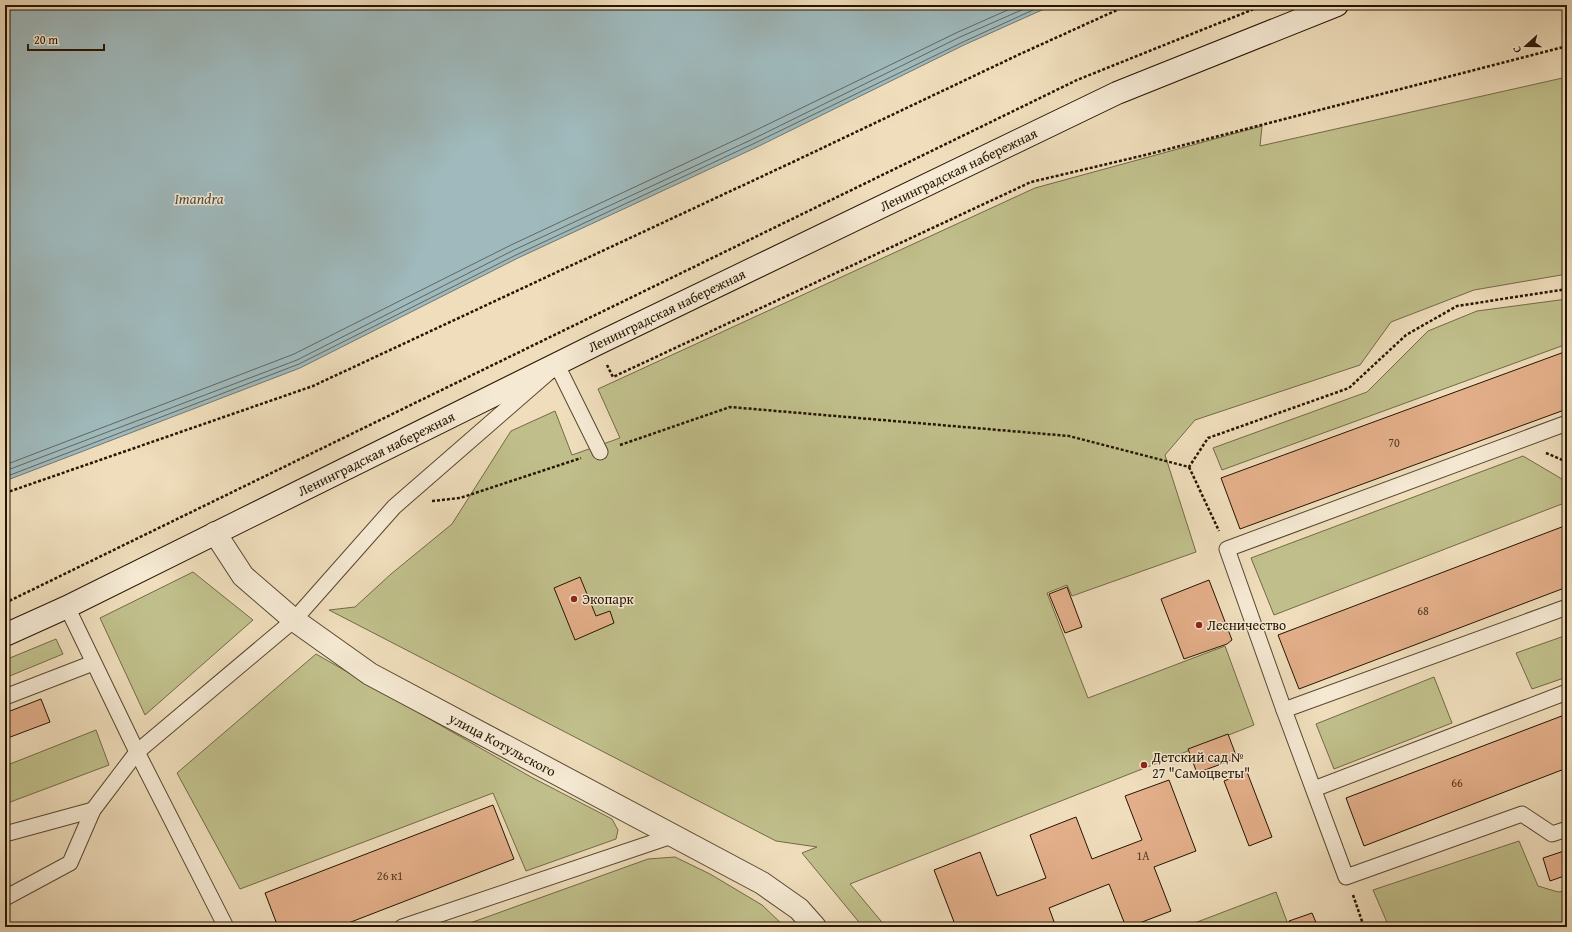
<svg xmlns="http://www.w3.org/2000/svg" width="1572" height="932" font-family="'Gentium Book Plus',serif">
  <rect width="100%" height="100%" fill="#efddbb"/>
  <filter id="stains"><feTurbulence type="fractalNoise" baseFrequency=".005" numOctaves="4"/><feColorMatrix values="0 0 0 0 .2 0 0 0 0 .09 0 0 0 0 .02 0 0 0 .5 -.17"/></filter>
  <radialGradient id="worn" r=".72"><stop offset=".6" stop-color="#630" stop-opacity="0"/><stop offset="1" stop-color="#630" stop-opacity=".3"/></radialGradient>
  <g fill="#c0bf8b" stroke="#736a46">
    <polygon points="1567,77 1567,274 1474,290 1391,322 1360,365 1195,420 1165,455 1196,552 1072,596 1067,585 1047,593 1088,698 1225,646 1254,725 850,884 886,927 863,927 802,853 817,847 776,841 329,610 355,607 391,574 452,524 511,431 555,411 572,455 620,438 598,389 1035,188 1262,126 1260,146"/>
    <polygon points="1567,299 1567,344 1222,470 1213,448 1367,392 1428,331 1477,311"/>
    <polygon points="1523,456 1567,482 1567,502 1274,615 1251,558"/>
    <polygon points="193,572 253,620 145,715 100,618"/>
    <polygon points="1567,635 1567,677 1532,689 1516,653"/>
    <polygon points="56,639 63,654 5,678 5,660"/>
    <polygon points="316,654 531,777 612,819 618,830 616,839 526,871 493,793 240,889 177,773"/>
    <polygon points="1434,677 1452,723 1334,769 1316,724"/>
    <polygon points="96,730 109,765 5,804 5,766"/>
    <polygon points="1519,841 1538,886 1558,892 1567,891 1567,927 1513,927 1511,926 1504,927 1389,927 1373,890"/>
    <polygon points="675,857 710,874 762,905 785,927 459,927 648,859"/>
    <polygon points="1276,892 1289,927 1184,927"/>
  </g>
  <polygon fill="#9fb9bc" stroke="#6f7771" points="5,5 1053,5 964,45 757,147 518,258 300,368 5,481"/>
  <g fill="none" stroke-linecap="round" stroke-linejoin="round">
    <g stroke="#62675e" stroke-width="1">
      <polyline points="5,465 294,354 511,245 750,133 958,32 1019,5"/>
      <polyline points="5,471 297,360 514,250 753,139 960,37 1033,5"/>
      <polyline points="5,477 299,364 516,255 755,143 963,42 1044,5"/>
    </g>
  </g>
  <g fill="#e3af8a" stroke="#261500">
    <polygon points="1567,351 1567,409 1240,529 1221,478"/>
    <polygon points="1567,525 1567,587 1299,689 1278,635"/>
    <polygon points="580,577 596,616 610,611 614,623 575,640 554,588"/>
    <polygon points="1209,580 1232,640 1227,644 1184,659 1161,599"/>
    <polygon points="1067,587 1082,627 1065,633 1049,594"/>
    <polygon points="41,699 50,722 5,739 5,713"/>
    <polygon points="1567,714 1567,768 1364,846 1346,798"/>
    <polygon points="1228,734 1237,758 1197,773 1188,749"/>
    <polygon points="1247,772 1272,837 1249,846 1224,781"/>
    <polygon points="1169,780 1196,851 1154,867 1171,911 1129,927 1126,927 1109,884 1049,908 1056,927 1006,927 1005,925 998,927 956,927 934,870 980,852 997,896 1046,878 1030,835 1076,817 1092,859 1142,840 1125,796"/>
    <polygon points="493,805 514,859 338,927 278,927 265,893"/>
    <polygon points="1567,850 1567,875 1550,881 1543,858"/>
    <polygon points="1312,913 1318,927 1291,927 1289,921"/>
  </g>
  <g fill="none" stroke-linecap="round" stroke-linejoin="round">
    <defs>
      <g id="service">
        <polyline points="1567,423 1227,549 1284,710 1346,877 1522,814 1552,834 1567,829"/>
        <polyline points="67,607 137,752 226,927"/>
        <polyline points="5,697 93,663"/>
        <polyline points="1284,710 1567,607"/>
        <polyline points="1314,789 1567,692"/>
        <polyline points="5,834 93,810"/>
        <polyline points="5,898 70,863 93,810 137,752 294,620 394,507 557,365 600,452"/>
        <polyline points="402,927 672,836"/>
      </g>
      <g id="minor">
        <path id="s1" d="M215 533 243 576 294 620 370 674 762 883 799 909 815 927"/>
      </g>
      <g id="secondary">
        <path id="s2" d="M5 635 67 607 597 344 1117 93 1337 5"/>
      </g>
    </defs>
    <use href="#service" stroke="#58472f" stroke-width="17"/>
    <use href="#minor" stroke="#58472f" stroke-width="24"/>
    <use href="#secondary" stroke="#261500" stroke-width="24"/>
    <g stroke="#261500" stroke-width="2.5" stroke-dasharray="3 2" stroke-linecap="butt">
      <polyline points="607,365 613,377 1031,182 1141,156 1567,46"/>
      <polyline points="620,445 730,407 1069,436 1189,467 1208,438 1349,388 1406,335 1457,306 1567,289"/>
      <polyline points="1546,453 1567,462"/>
      <polyline points="1189,467 1219,531"/>
      <polyline points="5,493 313,386 795,161 1018,55 1128,5"/>
      <polyline points="432,501 460,498 581,458"/>
      <polyline points="5,603 1077,80 1264,5"/>
      <polyline points="1353,895 1364,927"/>
    </g>
    <use href="#service" stroke="#f5e9d3" stroke-width="15"/>
    <use href="#minor" stroke="#f5e9d3" stroke-width="22"/>
    <use href="#secondary" stroke="#f5e9d3" stroke-width="22"/>
  </g>
  <g fill="#8f2418" stroke="#f5e9d3" stroke-width="1.5">
    <circle cx="574" cy="599" r="4"/>
    <circle cx="1199" cy="625" r="4"/>
    <circle cx="1144" cy="765" r="4"/>
  </g>
  <g text-anchor="middle" stroke-width="3" stroke-linejoin="round" paint-order="stroke">
    <g font-size="12" fill="#553c22">
      <text x="1394" y="447">70</text>
      <text x="1423" y="615">68</text>
      <text x="1457" y="787">66</text>
      <text x="1143" y="860">1А</text>
      <text x="390" y="880">26 к1</text>
    </g>
    <g font-size="14" fill="#261500" stroke="#f5e9d3">
      <text dy="5" stroke="none"><textPath href="#s2" startOffset="1061">Ленинградская набережная</textPath></text>
      <text dy="5" stroke="none"><textPath href="#s2" startOffset="737">Ленинградская набережная</textPath></text>
      <text dy="5" stroke="none"><textPath href="#s2" startOffset="413">Ленинградская набережная</textPath></text>
      <text dy="5" stroke="none"><textPath href="#s1" startOffset="362">улица Котульского</textPath></text>
    </g>
    <g font-size="14" fill="#261500" stroke="#f5e9d3" text-anchor="start">
      <text x="582" y="604">Экопарк</text>
      <text x="1207" y="630">Лесничество</text>
      <text x="1152" y="762">Детский сад №<tspan x="1152" dy="16">27 "Самоцветы"</tspan></text>
    </g>
    <g font-size="15" font-style="italic" fill="#504e42" stroke="#f5e9d3">
      <text x="199" y="204">Imandra</text>
    </g>
  </g>
  <rect width="1572" height="932" fill="none" stroke="#efddbb" stroke-width="20"/>
  <rect x="6" y="6" width="1560" height="920" fill="none" stroke="#261500" stroke-width="2"/>
  <rect x="10" y="10" width="1552" height="912" fill="none" stroke="#261500"/>
  <g transform="translate(1526 46) rotate(249)" stroke="#f5e9d3" stroke-width="3" paint-order="stroke">
  <path d="M0-3L7 15L0 10L-7 15Z" fill="#261500"/>
  <text y="-6" font-size="11" font-weight="bold" text-anchor="middle" fill="#261500">С</text>
  </g>
  <path d="M28 44v6h76v-6" fill="none" stroke="#261500" stroke-width="2"/>
  <text x="34" y="44" font-size="12" fill="#261500" stroke="#f5e9d3" stroke-width="3" paint-order="stroke">20 m</text>
  <rect width="100%" height="100%" filter="url(#stains)"/>
  <rect width="100%" height="100%" fill="url(#worn)"/>
</svg>
